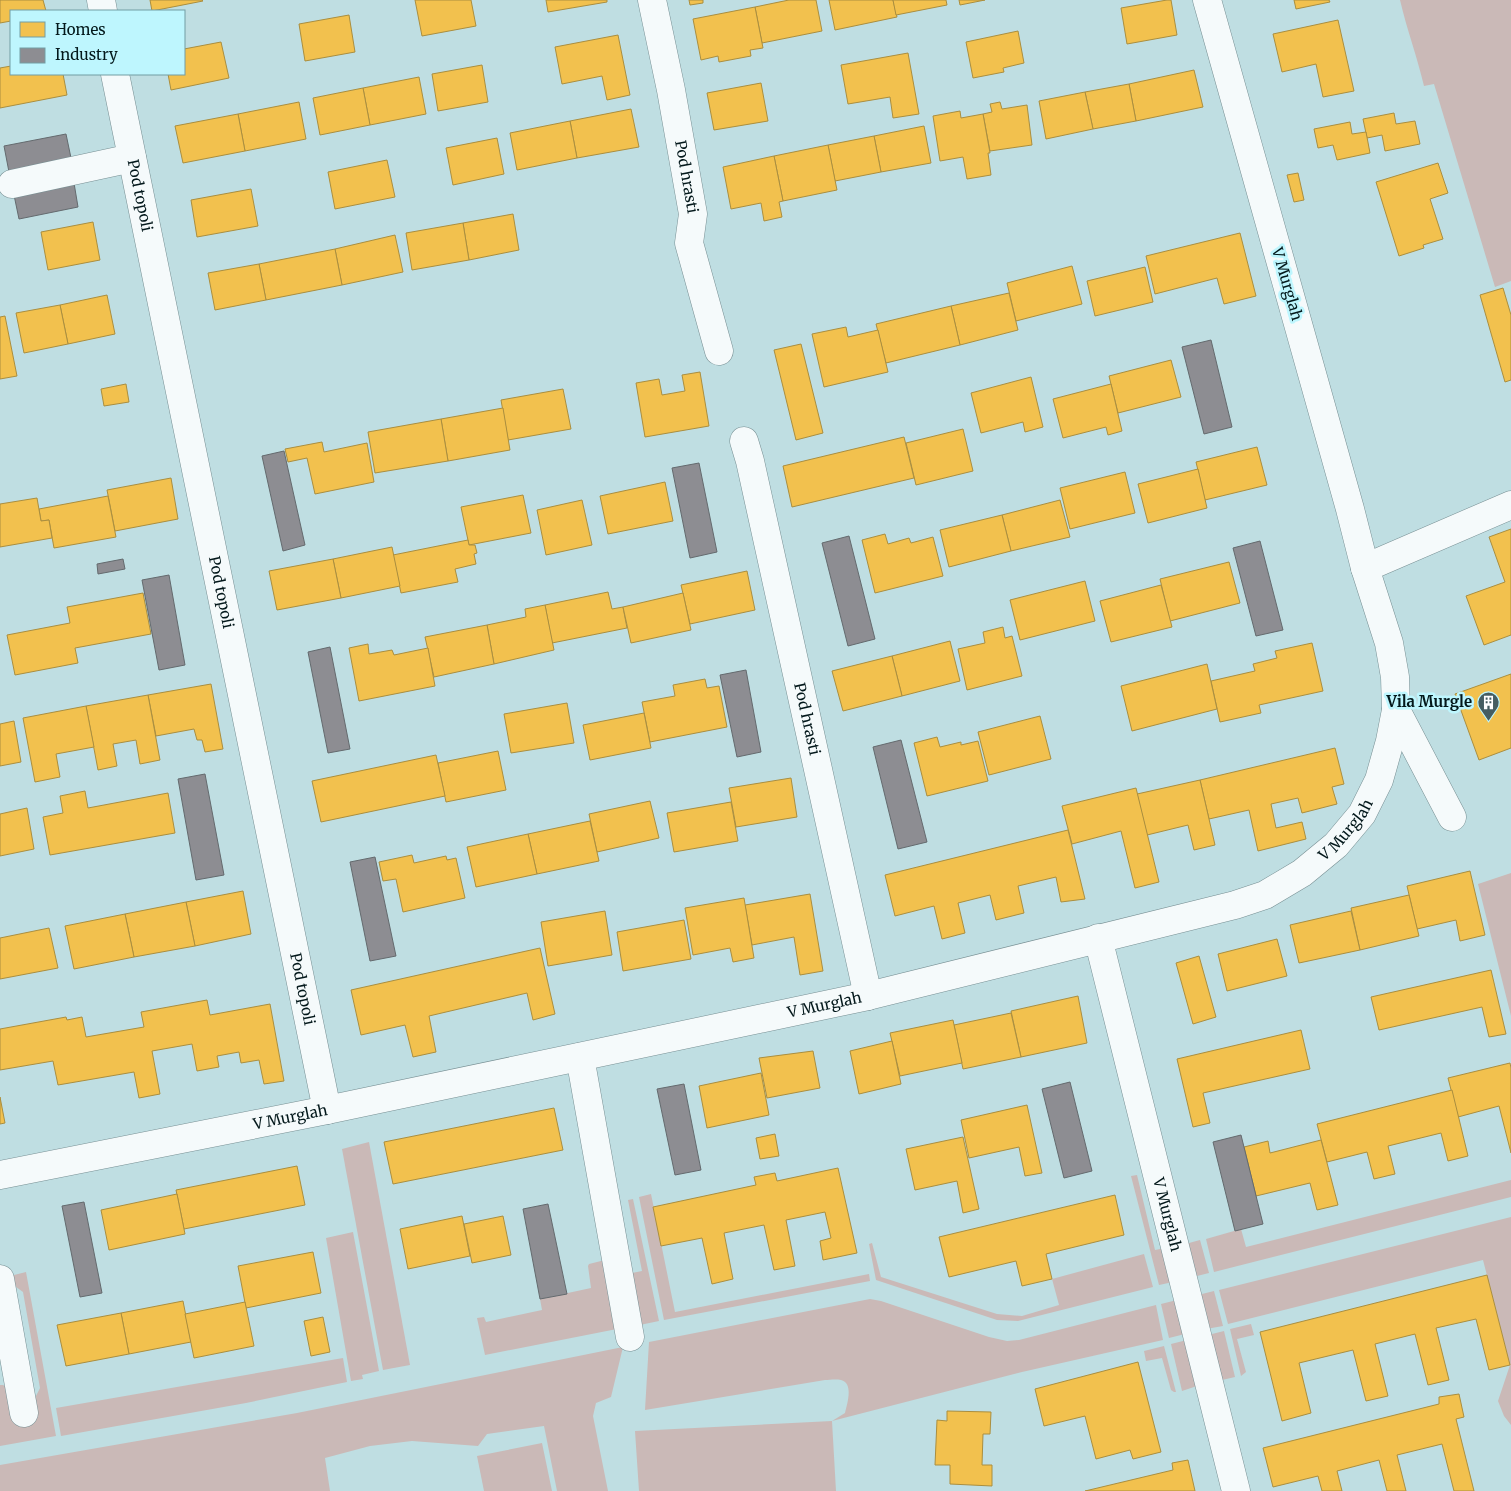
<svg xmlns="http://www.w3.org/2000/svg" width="1511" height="1491" font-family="Merriweather,serif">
  <rect width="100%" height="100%" fill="#bfdee2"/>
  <g fill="#cab9b7">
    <path d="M1400 0H1511V281L1495 287 1434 84 1424 86C1417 56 1407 30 1400 0Z"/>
    <polygon points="1511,873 1511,1016 1478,884"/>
    <polygon points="369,1142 410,1365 383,1370 342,1149"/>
    <polygon points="1137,1175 1155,1250 1165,1248 1173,1282 1159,1285 1131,1176"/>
    <polygon points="1511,1180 1511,1197 1214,1272 1206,1239 1241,1229 1246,1247"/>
    <polygon points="651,1194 675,1312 869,1274 870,1281 664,1320 639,1197"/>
    <polygon points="633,1199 659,1321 635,1326 627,1274 642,1271 628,1200"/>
    <polygon points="1511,1217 1511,1425 1504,1416 1498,1401 1510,1365 1483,1260 1228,1324 1219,1290"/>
    <polygon points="353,1232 379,1371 362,1375 363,1379 351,1381 326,1238"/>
    <polygon points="1200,1240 1209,1273 1193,1277 1187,1245 1189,1243"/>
    <polygon points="872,1243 881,1277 997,1314 1022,1316 1059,1305 1052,1279 1144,1254 1153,1287 1018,1321 997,1320 876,1280 869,1244"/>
    <polygon points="605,1260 622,1328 485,1355 477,1318 484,1317 486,1322 542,1310 540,1299 591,1288 588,1266 589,1264"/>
    <polygon points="26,1272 56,1436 0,1446 0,1385 3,1385 8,1388 16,1421 37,1419 34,1400 40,1388 23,1292 12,1284 14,1275"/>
    <polygon points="1214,1291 1223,1326 1206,1329 1198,1295"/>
    <path d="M870 1299 881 1301 989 1337 1007 1341 1019 1340 1156 1305 1163 1340 1022 1372 832 1421 836 1491H639L635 1431 832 1421 845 1413C847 1404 854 1383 841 1380 836 1379 829 1380 825 1380L645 1410 649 1342Z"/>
    <polygon points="1177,1300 1185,1334 1169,1338 1161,1304"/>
    <polygon points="1251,1324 1254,1335 1237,1339 1246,1372 1241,1376 1230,1329"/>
    <polygon points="1224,1331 1235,1377 1222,1380 1208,1335"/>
    <polygon points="1187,1340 1197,1386 1182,1391 1171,1344"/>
    <polygon points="1164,1346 1176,1392 1174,1392 1171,1390 1162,1358 1146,1361 1144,1351"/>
    <polygon points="623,1347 611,1397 596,1403 593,1416 608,1491 557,1491 544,1426 487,1434 478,1446 412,1441 370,1446 325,1458 330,1491 0,1491 0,1465 297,1413"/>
    <polygon points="343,1358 347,1382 246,1403 61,1436 56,1408"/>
    <polygon points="542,1443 552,1491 484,1491 477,1456"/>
  </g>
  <g fill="#f2c14e" stroke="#aa8e3f">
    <polygon points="0,0 43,0 46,11 11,11 11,21 0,23"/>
    <polygon points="150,0 202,0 203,1 152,11"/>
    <polygon points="415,0 471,0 476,26 422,36"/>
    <polygon points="546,0 607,0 607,2 548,12"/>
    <polygon points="689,0 703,0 703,3 690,5"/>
    <polygon points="789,0 816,0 822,31 762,43 755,7"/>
    <polygon points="829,0 893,0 897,17 835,30"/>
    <polygon points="893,0 946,0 947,5 896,15"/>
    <polygon points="959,0 985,0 960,5"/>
    <polygon points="1167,0 1171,0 1177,35 1127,44 1121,8"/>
    <polygon points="1294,0 1329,0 1330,2 1296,9"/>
    <polygon points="755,7 763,48 750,50 751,56 719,62 718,56 701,60 693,19"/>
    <polygon points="349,15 355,52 305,61 299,24"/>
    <polygon points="1338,20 1354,91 1323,97 1316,64 1282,72 1273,34"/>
    <polygon points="1018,31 1024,63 1003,68 1004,72 973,78 966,42"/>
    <polygon points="618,35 630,95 607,100 602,76 562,84 555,47"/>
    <polygon points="221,42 229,78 171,90 168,74 184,74 184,49"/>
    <polygon points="908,53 919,114 893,118 890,97 848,104 841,65"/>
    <polygon points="482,65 488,102 438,111 432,74"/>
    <polygon points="11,66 11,74 63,74 67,95 0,108 0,68"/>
    <polygon points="1194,70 1203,107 1136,121 1129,84"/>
    <polygon points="419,77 426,114 370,125 363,88"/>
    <polygon points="761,83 768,121 714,130 707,93"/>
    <polygon points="1129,84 1136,121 1093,129 1085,92"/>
    <polygon points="363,88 370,125 320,135 313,98"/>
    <polygon points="1085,92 1093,129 1046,139 1039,101"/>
    <polygon points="299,102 306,139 245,151 238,114"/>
    <polygon points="1000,102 1002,109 1027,105 1032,145 990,151 983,114 992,112 990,104"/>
    <polygon points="631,109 639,147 577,158 570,121"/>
    <polygon points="960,111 961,118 983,114 990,153 988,153 991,175 967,179 963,157 940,161 933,116"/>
    <polygon points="1394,113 1396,124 1415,121 1420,144 1385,151 1382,135 1367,138 1363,119"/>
    <polygon points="238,114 245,151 183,163 175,126"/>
    <polygon points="570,121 577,158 517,170 510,133"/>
    <polygon points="1350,122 1352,134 1366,132 1370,153 1337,160 1333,145 1318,148 1314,129"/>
    <polygon points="924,126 931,163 881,172 874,136"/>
    <polygon points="874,136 881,172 835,181 828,145"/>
    <polygon points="497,138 504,174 453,185 446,148"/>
    <polygon points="828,145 837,190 783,201 774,156"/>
    <polygon points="774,156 783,201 779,202 782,217 764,221 761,203 731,209 723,167"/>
    <polygon points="387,160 395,197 335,209 328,172"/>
    <polygon points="1438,163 1448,193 1430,199 1443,239 1423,245 1424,248 1399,256 1376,182"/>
    <polygon points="1298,173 1304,200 1294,202 1287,175"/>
    <polygon points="251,189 258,226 197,237 191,200"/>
    <polygon points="513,214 519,250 469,260 463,223"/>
    <polygon points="93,222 100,260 48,270 41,232"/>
    <polygon points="463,223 469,260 412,270 406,233"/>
    <polygon points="1240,233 1256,296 1224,304 1217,278 1155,294 1146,256"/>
    <polygon points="395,235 403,272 342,285 335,249"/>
    <polygon points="335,249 342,285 266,300 259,264"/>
    <polygon points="259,264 266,300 215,310 208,273"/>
    <polygon points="1072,266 1082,304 1016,321 1007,283"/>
    <polygon points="1145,267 1153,302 1095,316 1087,281"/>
    <polygon points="1503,288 1511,315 1511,380 1505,382 1480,295"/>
    <polygon points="1009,293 1018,330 960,345 951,306"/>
    <polygon points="107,295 115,334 68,344 60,305"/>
    <polygon points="60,305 68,344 24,353 16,313"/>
    <polygon points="951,306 960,345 886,363 876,324"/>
    <polygon points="5,316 17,376 0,379 0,317"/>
    <polygon points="846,327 848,337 878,330 888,372 824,387 812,334"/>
    <polygon points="801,344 823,433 796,440 774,350"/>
    <polygon points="1171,360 1181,397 1118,413 1109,376"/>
    <polygon points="700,372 709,426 645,437 636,383 659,379 662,395 685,391 682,375"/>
    <polygon points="1031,377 1043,427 1025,432 1023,422 981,433 971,393"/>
    <polygon points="126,384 129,402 104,406 101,389"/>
    <polygon points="1111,384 1122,431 1108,435 1106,427 1063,438 1053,399"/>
    <polygon points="563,389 571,429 508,440 501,400"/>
    <polygon points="503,408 510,450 448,461 441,419"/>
    <polygon points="441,419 448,461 375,473 368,432"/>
    <polygon points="963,429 973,471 916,485 906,443"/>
    <polygon points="904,437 914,478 792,507 783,466"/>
    <polygon points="322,442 324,452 367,443 374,482 315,494 307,458 288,462 285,449"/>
    <polygon points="1257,447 1267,485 1205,500 1196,462"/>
    <polygon points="1198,469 1207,508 1148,523 1138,484"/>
    <polygon points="1125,472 1135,513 1070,529 1060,488"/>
    <polygon points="171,478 178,519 115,531 107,490"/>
    <polygon points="665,482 673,521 608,534 600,496"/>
    <polygon points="523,495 531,533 469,545 461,507"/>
    <polygon points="108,496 116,537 54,548 49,520 41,521 39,509"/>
    <polygon points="37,498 41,521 49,520 52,538 0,547 0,504"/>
    <polygon points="582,500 592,545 546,555 537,510"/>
    <polygon points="1060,500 1070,537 1011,551 1002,515"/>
    <polygon points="1002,515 1011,551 949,567 940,530"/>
    <polygon points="1511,529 1511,635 1484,645 1466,596 1505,582 1489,537"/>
    <polygon points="885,534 888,544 909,538 911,543 933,537 943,576 875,593 862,540"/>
    <polygon points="468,540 469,545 475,545 477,553 474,554 476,564 455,569 458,582 401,593 393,555"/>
    <polygon points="392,547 400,586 341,598 333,559"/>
    <polygon points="333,559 341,598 277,610 269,571"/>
    <polygon points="1229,562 1240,603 1170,621 1160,579"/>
    <polygon points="747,571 755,610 690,624 681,585"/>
    <polygon points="1085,581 1095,621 1020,640 1010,600"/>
    <polygon points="1161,585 1172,627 1111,642 1100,601"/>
    <polygon points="608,592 612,609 623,607 627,628 552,643 545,605"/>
    <polygon points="143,593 151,634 75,648 78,663 15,675 7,635 70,623 67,607"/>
    <polygon points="683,593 691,630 631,643 623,607"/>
    <polygon points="545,605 554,650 494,664 487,625 526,617 525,609"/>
    <polygon points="487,625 494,664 434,677 425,637"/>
    <polygon points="1003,627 1005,638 1012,636 1022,676 967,690 958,649 985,643 983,632"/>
    <polygon points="950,641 960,681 902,696 892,656"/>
    <polygon points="1312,643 1323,691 1259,705 1261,713 1220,722 1211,681 1255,671 1253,664 1277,658 1275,651"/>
    <polygon points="368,644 369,654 392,650 394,655 428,648 435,686 359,701 349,648"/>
    <polygon points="892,656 902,696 843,711 832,671"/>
    <polygon points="1207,664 1217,709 1132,731 1121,686"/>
    <polygon points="1511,674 1511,748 1479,760 1455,694"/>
    <polygon points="705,679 707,688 719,686 727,727 650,742 642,702 675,696 673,685"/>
    <polygon points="211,684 223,749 205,752 202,740 197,740 194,729 156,736 148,695"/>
    <polygon points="148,695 160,760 140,764 136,740 113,744 117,766 98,770 86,706"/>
    <polygon points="567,703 574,743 511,753 504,714"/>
    <polygon points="86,706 94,747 56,754 60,777 35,782 23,718"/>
    <polygon points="644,713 651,748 590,760 583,725"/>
    <polygon points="1040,716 1051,759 989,775 978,732"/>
    <polygon points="14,721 21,762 0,766 0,724"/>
    <polygon points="937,737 940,747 961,742 961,745 978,741 988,781 927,796 914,743"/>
    <polygon points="1335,748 1344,784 1332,787 1337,804 1302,813 1298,798 1271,804 1276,828 1302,822 1306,839 1258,851 1249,810 1209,819 1200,780"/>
    <polygon points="498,751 506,790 446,802 438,763"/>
    <polygon points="436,755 445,796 321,822 312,781"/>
    <polygon points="791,778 797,817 736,827 729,788"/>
    <polygon points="1200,780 1215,845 1194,850 1188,825 1147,835 1137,794"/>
    <polygon points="1136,788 1159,882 1135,888 1121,831 1072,844 1062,806"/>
    <polygon points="85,791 88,808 168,793 175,833 50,855 43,817 63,813 60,796"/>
    <polygon points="650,801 659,838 597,852 589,814"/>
    <polygon points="731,802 738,841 674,852 667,813"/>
    <polygon points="27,808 34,849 0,856 0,814"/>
    <polygon points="590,821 599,861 537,874 528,834"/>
    <polygon points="1068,830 1085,899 1061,902 1056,877 1018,886 1024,913 996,920 990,895 958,903 965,933 942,939 934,906 895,916 885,875"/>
    <polygon points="528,834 537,874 476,887 467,847"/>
    <polygon points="412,855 414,863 446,856 447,860 456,858 465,898 403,912 396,879 383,881 379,862"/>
    <polygon points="1470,871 1485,935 1460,941 1456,920 1417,929 1407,886"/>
    <polygon points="243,891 251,934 195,946 186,902"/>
    <polygon points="810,894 823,971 800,975 794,937 752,945 745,905"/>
    <polygon points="1409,895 1419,936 1360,950 1351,908"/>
    <polygon points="744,898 754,958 733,962 730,948 693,955 685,908"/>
    <polygon points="186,902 195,946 134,957 125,914"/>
    <polygon points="605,911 612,955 548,966 541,922"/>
    <polygon points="1351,911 1360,950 1299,963 1290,925"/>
    <polygon points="125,914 134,957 74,969 65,926"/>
    <polygon points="684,920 691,959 623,971 617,932"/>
    <polygon points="49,928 58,968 0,979 0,938"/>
    <polygon points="1277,939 1287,976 1227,991 1218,954"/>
    <polygon points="540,948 555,1014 533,1020 527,993 429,1016 436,1052 413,1057 405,1025 361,1035 351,990"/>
    <polygon points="1199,956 1216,1017 1193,1024 1176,963"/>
    <polygon points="1491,970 1506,1034 1489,1037 1482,1007 1379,1030 1371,997"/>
    <polygon points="1078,996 1087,1043 1021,1057 1011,1011"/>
    <polygon points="207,1000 210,1015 270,1004 284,1081 264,1084 259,1060 241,1063 239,1052 217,1056 219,1067 197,1071 192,1044 152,1051 160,1094 139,1098 134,1072 58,1085 53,1061 0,1070 0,1029 66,1017 67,1020 82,1017 86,1037 144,1027 141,1012"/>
    <polygon points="1011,1013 1021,1057 963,1069 954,1025"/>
    <polygon points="953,1020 962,1063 900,1076 890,1033"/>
    <polygon points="1301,1030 1310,1069 1203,1093 1210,1123 1193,1127 1177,1059"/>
    <polygon points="892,1041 901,1084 859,1094 850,1051"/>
    <polygon points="813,1051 820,1088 767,1098 759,1058"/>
    <polygon points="1510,1063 1511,1068 1511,1153 1499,1106 1458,1117 1448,1078"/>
    <polygon points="761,1073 769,1115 707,1128 699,1086"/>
    <polygon points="1452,1090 1468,1156 1448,1161 1441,1133 1388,1146 1395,1174 1374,1179 1367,1152 1327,1162 1317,1124"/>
    <polygon points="0,1097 5,1123 0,1124"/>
    <polygon points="1027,1105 1042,1173 1025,1176 1019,1147 969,1158 961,1120"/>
    <polygon points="554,1108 563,1150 393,1184 384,1142"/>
    <polygon points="775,1134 779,1156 760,1159 756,1138"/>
    <polygon points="963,1137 979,1209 963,1213 957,1181 915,1190 906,1149"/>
    <polygon points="1321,1140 1338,1205 1317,1210 1310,1183 1256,1196 1244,1147 1268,1141 1270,1153"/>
    <polygon points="297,1166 305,1205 184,1229 176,1190"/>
    <polygon points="838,1168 857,1253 823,1260 820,1241 831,1238 825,1212 786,1220 795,1266 774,1270 764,1225 724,1233 733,1279 712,1284 702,1238 661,1246 653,1207 756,1185 754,1177 775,1173 777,1181"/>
    <polygon points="177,1194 185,1234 109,1250 101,1210"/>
    <polygon points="1115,1195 1124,1235 1046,1254 1052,1279 1022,1286 1016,1261 949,1277 939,1237"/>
    <polygon points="462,1216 470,1256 408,1269 400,1229"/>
    <polygon points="503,1216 511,1255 472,1263 464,1224"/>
    <polygon points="313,1252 321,1293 246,1308 238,1266"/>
    <polygon points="1487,1275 1510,1365 1489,1370 1476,1319 1436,1328 1449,1380 1428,1385 1415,1334 1375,1344 1388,1396 1366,1401 1353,1350 1299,1363 1311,1413 1282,1421 1260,1332"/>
    <polygon points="183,1301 191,1342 129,1354 121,1313"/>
    <polygon points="245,1302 254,1346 194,1358 185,1314"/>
    <polygon points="121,1313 129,1354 66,1366 57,1325"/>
    <polygon points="323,1317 330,1352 311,1356 304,1321"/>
    <polygon points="1138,1362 1161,1452 1133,1459 1130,1450 1096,1459 1085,1416 1044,1426 1035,1389"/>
    <polygon points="1459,1394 1464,1417 1456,1419 1474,1491 1454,1491 1442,1444 1397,1455 1406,1491 1387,1491 1379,1460 1337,1471 1342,1491 1322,1491 1318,1476 1273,1487 1263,1448 1439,1404 1439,1397"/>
    <polygon points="947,1411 991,1412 990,1434 983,1434 982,1465 992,1465 992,1486 950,1484 950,1465 935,1465 937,1420 947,1421"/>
    <polygon points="1188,1460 1195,1491 1085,1491 1173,1470 1172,1463"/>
  </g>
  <g fill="#8d8d92" stroke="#646a6e">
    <polygon points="66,134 71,158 9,172 4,146"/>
    <polygon points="74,183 78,207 19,219 14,195"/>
    <polygon points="1211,340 1232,427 1204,434 1182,347"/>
    <polygon points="284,451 305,545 283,551 262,456"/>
    <polygon points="699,463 717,552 690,558 672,468"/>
    <polygon points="849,536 875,639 848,646 822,543"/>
    <polygon points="1260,541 1283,630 1256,636 1233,548"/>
    <polygon points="123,559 125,569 98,574 97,564"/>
    <polygon points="169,575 185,665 159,670 142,580"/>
    <polygon points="330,647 350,749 328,753 308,652"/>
    <polygon points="746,670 761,752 737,757 720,675"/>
    <polygon points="901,740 927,842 898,849 873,747"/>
    <polygon points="205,774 224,875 196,880 178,779"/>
    <polygon points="375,857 396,956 370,961 350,862"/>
    <polygon points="1070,1082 1092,1171 1064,1178 1042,1089"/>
    <polygon points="684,1084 701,1170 675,1175 657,1089"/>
    <polygon points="1241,1135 1263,1224 1235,1231 1213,1142"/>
    <polygon points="84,1202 102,1293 80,1297 62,1206"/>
    <polygon points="548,1204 567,1294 540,1299 523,1209"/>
  </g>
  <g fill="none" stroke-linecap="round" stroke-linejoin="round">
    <defs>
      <g id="minor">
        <polyline points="101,0 103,11"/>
        <path id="s1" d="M652 0 671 90 693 214 689 243 719 351"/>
        <path id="s2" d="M115 74 327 1110"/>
        <polyline points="12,184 132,158"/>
        <path id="s3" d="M744 441 750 461 868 996"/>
        <polyline points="1365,568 1511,505"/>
        <polyline points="1396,710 1452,817"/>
        <path id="s4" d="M1098 938 1236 1491"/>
        <polyline points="580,1057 630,1337"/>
        <path id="s5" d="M0 1175 327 1110 868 996 1235 905 1265 895 1302 873 1336 845 1362 814 1379 780 1390 741 1396 710 1395 677 1389 643 1365 568 1350 509 1207 0"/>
        <polyline points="0,1279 24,1413"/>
      </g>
    </defs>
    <use href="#minor" stroke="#778f93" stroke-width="29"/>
    <use href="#minor" stroke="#f5fafb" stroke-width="28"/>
  </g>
  <defs>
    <symbol id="building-pin" viewBox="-11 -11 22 30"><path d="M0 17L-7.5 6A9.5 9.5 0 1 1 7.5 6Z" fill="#455d61" stroke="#bef6fe"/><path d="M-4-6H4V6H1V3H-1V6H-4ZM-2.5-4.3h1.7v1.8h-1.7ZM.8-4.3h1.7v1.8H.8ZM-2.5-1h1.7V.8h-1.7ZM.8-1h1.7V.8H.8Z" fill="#fff"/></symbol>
  </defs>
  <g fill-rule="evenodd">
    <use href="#building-pin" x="1476" y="690" width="25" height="34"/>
  </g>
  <g text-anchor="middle" stroke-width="5" stroke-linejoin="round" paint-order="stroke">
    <g font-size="15" fill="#03181b" stroke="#bef6fe">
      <text dy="5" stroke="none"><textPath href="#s1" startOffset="180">Pod hrasti</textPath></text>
      <text dy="5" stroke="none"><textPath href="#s2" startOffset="124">Pod topoli</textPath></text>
      <text transform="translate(1287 284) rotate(74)" y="5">V Murglah</text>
      <text dy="5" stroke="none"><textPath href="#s2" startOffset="529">Pod topoli</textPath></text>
      <text dy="5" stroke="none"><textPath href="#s3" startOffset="285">Pod hrasti</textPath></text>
      <text dy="5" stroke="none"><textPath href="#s5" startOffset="1401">V Murglah</textPath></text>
      <text dy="5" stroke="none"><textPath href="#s2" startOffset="934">Pod topoli</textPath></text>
      <text dy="5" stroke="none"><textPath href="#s5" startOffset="842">V Murglah</textPath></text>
      <text dy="5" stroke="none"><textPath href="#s5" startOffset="296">V Murglah</textPath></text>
      <text dy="5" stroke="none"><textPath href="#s4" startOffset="285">V Murglah</textPath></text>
    </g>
    <g font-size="15" font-weight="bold" fill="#03181b" stroke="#bef6fe" text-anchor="end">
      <text x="1472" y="707">Vila Murgle</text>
    </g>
  </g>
  <rect x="10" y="10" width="175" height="65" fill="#bef6fe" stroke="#739da3"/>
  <rect x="20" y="22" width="25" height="15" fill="#f2c14e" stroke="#739da3"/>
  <text x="55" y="35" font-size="15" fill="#03181b">Homes</text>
  <rect x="20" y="48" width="25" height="15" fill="#8d8d92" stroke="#739da3"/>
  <text x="55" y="60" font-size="15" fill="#03181b">Industry</text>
</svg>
